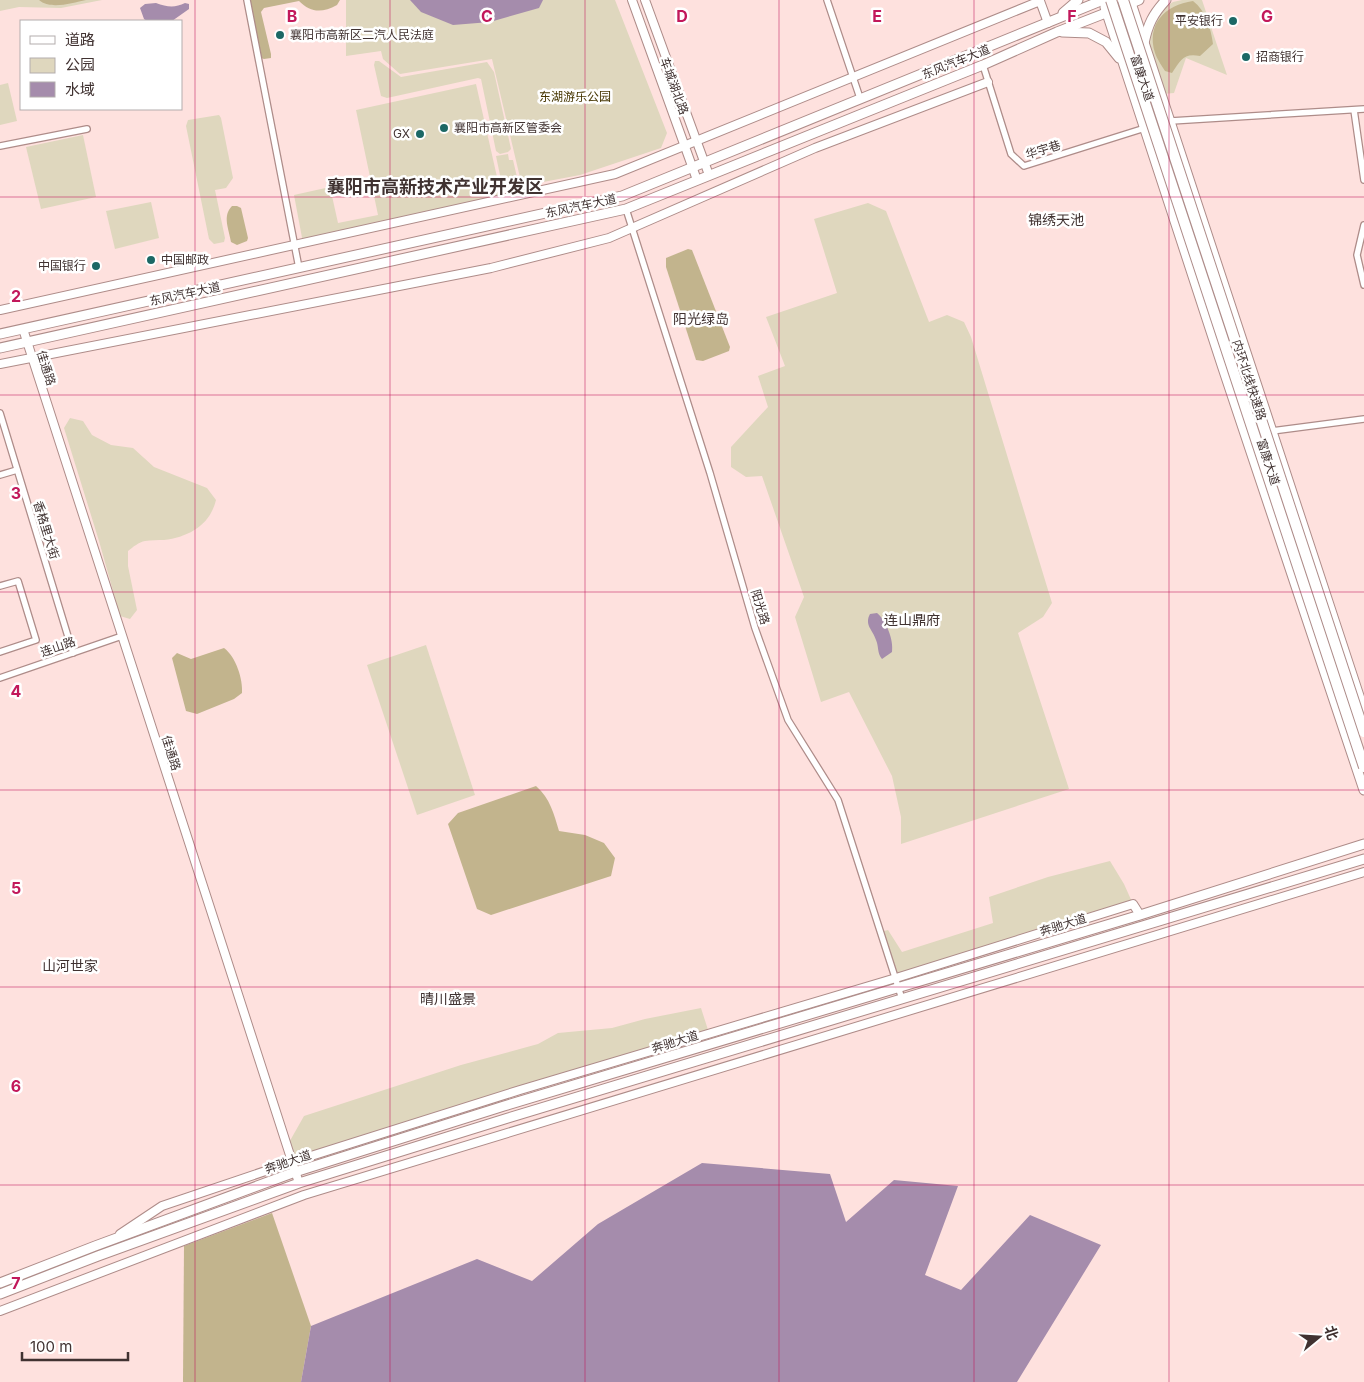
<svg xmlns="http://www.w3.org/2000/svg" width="1364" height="1382" font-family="Inter,'Noto Sans SC',sans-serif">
  <rect width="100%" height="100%" fill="#fee1de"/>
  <g fill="#dfd7be">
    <polygon points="0,0 102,0 61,8 19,7 0,11"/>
    <polygon points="346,0 615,0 667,133 661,148 580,175 522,186 492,59 400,74 383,59 381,51 346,56"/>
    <polygon points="1182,0 1202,0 1227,75 1186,58 1174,93 1162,94 1146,49 1151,25 1161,10 1173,2"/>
    <polygon points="375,61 379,61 401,77 487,62 494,72 511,149 508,152 500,154 496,151 481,79 478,78 387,98 381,96 374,65"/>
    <polygon points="8,83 17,121 0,125 0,85"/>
    <polygon points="476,84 502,199 303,243 294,195 330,187 338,223 378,215 356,110"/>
    <polygon points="219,115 221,118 233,178 226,188 215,190 225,238 224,242 214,244 209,239 186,126 188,120"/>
    <polygon points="83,135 96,197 41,209 26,147"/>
    <polygon points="508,154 509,160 513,160 517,177 501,180 496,156"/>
    <polygon points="151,202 159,238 115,249 106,211"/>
    <polygon points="868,203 886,211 929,322 947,315 964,322 971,337 1052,603 1043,617 1018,633 1069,789 901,844 901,817 892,776 849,692 821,702 795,617 804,597 762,476 746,477 731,467 731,447 768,407 758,376 785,366 766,317 837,293 814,219"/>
    <path d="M70 418 83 421 92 435 111 445 133 448 154 467 207 488 216 500C210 525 189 537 164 540 158 540 151 540 145 541 139 542 133 547 128 551V566L137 610 130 619 120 616 99 541 64 428Z"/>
    <polygon points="426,645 475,795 417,815 367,665"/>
    <polygon points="1110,861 1124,884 1133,904 896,978 880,932 888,930 902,952 993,923 989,897 1048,877"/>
    <polygon points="701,1008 709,1033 292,1162 287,1146 304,1116 461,1065 538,1044 558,1033 612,1028 645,1019"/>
  </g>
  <g fill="#c2b48d">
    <path d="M39 0H86C72 3 50 10 39 0Z"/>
    <path d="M249 0H340L337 5C322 13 311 13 299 1L264 8 261 12 271 54V58L264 59 261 58Z"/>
    <path d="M1193 1C1206 11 1211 29 1213 44L1200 56C1183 53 1181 60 1172 73L1165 71C1162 66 1157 59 1155 53 1146 24 1165 5 1193 1Z"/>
    <path d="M232 206H237L241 208 248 238 247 241 237 245 231 242C229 229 222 216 232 206Z"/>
    <polygon points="688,249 692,250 730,347 729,351 703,361 696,360 666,267 666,258"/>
    <path d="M224 648C236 657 243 679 242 693L234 699 197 714 186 711 172 658 177 653 191 659Z"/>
    <path d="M536 786C550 798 554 814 559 831L585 835 604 843 615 858 611 876 491 915 477 909 448 824 458 813Z"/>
    <polygon points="272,1213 311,1326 301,1382 183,1382 184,1246"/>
  </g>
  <g fill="#a58cac">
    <polygon points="410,0 543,0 539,8 490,22 453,25 421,12"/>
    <path d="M156 3C167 7 175 8 185 3L189 4V9L172 21H147L144 19 140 8 145 4Z"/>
    <path d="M877 613C886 620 894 640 892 652L882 659C877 653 879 647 876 640 873 630 864 625 870 614Z"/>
    <polygon points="702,1163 830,1174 846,1222 894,1180 958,1186 925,1275 961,1290 1030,1215 1101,1245 1017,1382 301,1382 311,1326 477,1259 532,1281 598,1224"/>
  </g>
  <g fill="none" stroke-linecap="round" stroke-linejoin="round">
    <defs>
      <g id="street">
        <polyline points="247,0 299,268"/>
        <polyline points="827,0 860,98"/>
        <polyline points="983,65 1011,154 1024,166 1145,128"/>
        <polyline points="1354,110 1364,180"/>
        <polyline points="1171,121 1364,109"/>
        <polyline points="0,146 87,129"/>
        <polyline points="626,209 710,473 755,628 788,720 838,800 902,999"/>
        <polyline points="1364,225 1357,255 1364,285"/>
        <polyline points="0,413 73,653"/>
        <polyline points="1253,437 1272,431 1364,419"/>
        <polyline points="0,475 17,470"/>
        <polyline points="0,586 18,581 36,640 0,652"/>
        <polyline points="0,678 122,636"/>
      </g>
      <g id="secondary">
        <polyline points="632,0 697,180"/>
        <polyline points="645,0 709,175"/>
        <polyline points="0,310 615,174 1040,1 1048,23"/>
        <polyline points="23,329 299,1183"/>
        <polyline points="0,364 491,268 609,238 815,148 988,82"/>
        <polyline points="120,1234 162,1206 292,1162 520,1090 896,978 1133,904 1140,915"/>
        <polyline points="0,1311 304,1195 1364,872"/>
      </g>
      <g id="primary">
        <polyline points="1130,0 1364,711"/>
        <polyline points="1105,7 1223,368 1364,790"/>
        <polyline points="1063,13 1078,0"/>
        <polyline points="1062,32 1089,33 1106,42 1119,58"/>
        <path d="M1144 43C1148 24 1153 14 1166 0"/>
        <polyline points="0,334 622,196 1103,0"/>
        <polyline points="0,348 626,209 983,65 1057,32 1139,0"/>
        <polyline points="0,1283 95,1246 295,1172 504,1106 1140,915 1364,844"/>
        <polyline points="0,1294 98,1256 299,1183 508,1118 1364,859"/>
      </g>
    </defs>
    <use href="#street" stroke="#ae8c89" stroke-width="8"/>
    <use href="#secondary" stroke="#ae8c89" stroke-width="10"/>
    <use href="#primary" stroke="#ae8c89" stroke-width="11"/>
    <use href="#street" stroke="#fff" stroke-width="5.5"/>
    <use href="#secondary" stroke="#fff" stroke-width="8"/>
    <use href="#primary" stroke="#fff" stroke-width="9"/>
    <defs>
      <g id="highway-bridge">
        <polyline points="1111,0 1364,767"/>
        <polyline points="1123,0 1364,732"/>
      </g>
    </defs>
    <use href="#highway-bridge" stroke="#ae8c89" stroke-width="12" stroke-linecap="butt"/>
    <use href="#highway-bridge" stroke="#fff" stroke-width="10"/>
  </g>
  <path fill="none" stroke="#c2185b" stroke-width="1" stroke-opacity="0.55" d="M195 0V1382M390 0V1382M585 0V1382M779 0V1382M974 0V1382M1169 0V1382M0 197H1364M0 395H1364M0 592H1364M0 790H1364M0 987H1364M0 1185H1364"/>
  <g fill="#1c6865" stroke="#fff" stroke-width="2">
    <circle cx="1233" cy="21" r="5"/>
    <circle cx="280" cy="35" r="5"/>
    <circle cx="1246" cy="57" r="5"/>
    <circle cx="444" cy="128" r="5"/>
    <circle cx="420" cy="134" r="5"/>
    <circle cx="151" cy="260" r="5"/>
    <circle cx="96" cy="266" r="5"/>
  </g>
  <g text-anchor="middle" stroke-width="5" stroke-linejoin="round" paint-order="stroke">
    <g font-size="12" fill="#403231" stroke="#fff" text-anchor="start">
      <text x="1223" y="25" text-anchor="end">平安银行</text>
      <text x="290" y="39">襄阳市高新区二汽人民法庭</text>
      <text x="1256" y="61">招商银行</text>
      <text x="454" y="132">襄阳市高新区管委会</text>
      <text x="410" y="138" text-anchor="end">GX</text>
      <text x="161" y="264">中国邮政</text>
      <text x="86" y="270" text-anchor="end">中国银行</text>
    </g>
    <g font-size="12" fill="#403231" stroke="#fff">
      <text transform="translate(956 62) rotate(-22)" y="4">东风汽车大道</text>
      <text transform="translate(1142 78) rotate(71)" y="4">富康大道</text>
      <text transform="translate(674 86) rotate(70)" y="4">车城湖北路</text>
      <text transform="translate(1043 150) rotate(-17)" y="4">华宇巷</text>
      <text transform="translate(581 206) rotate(-12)" y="4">东风汽车大道</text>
      <text transform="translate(185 294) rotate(-12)" y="4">东风汽车大道</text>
      <text transform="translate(46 368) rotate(72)" y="4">佳通路</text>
      <text transform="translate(1249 380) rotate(72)" y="4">内环北线快速路</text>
      <text transform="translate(1268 462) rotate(72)" y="4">富康大道</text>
      <text transform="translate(46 530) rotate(73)" y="4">香格里大街</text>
      <text transform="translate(760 607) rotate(73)" y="4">阳光路</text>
      <text transform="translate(58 647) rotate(-19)" y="4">连山路</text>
      <text transform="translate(171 753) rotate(72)" y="4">佳通路</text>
      <text transform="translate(1063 925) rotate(-17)" y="4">奔驰大道</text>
      <text transform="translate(675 1042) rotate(-17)" y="4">奔驰大道</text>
      <text transform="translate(288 1162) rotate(-19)" y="4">奔驰大道</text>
    </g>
    <g font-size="12" fill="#473703" stroke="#fff">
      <text x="575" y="101">东湖游乐公园</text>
    </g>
    <g font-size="14" fill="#403231" stroke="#fff">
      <text x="1056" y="225">锦绣天池</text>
      <text x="701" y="324">阳光绿岛</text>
      <text x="912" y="625">连山鼎府</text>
      <text x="70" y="971">山河世家</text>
      <text x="448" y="1004">晴川盛景</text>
    </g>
    <g font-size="18" font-weight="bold" fill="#403231" stroke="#fff">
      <text x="435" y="193">襄阳市高新技术产业开发区</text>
    </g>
  </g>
  <g font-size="16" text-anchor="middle" font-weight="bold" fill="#c2185b" stroke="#fff" stroke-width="5" stroke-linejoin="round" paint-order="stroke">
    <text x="292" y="22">B</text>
    <text x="487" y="22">C</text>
    <text x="682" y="22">D</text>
    <text x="877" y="22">E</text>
    <text x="1072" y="22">F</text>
    <text x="1267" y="22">G</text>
    <text x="16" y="302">2</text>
    <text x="16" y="499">3</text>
    <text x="16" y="697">4</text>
    <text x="16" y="894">5</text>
    <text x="16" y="1092">6</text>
    <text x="16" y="1289">7</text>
  </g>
  <rect x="20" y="20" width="162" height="90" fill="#ffffff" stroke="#b3adad"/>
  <rect x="30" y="36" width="25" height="8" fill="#ffffff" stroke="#b3adad"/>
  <text x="65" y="45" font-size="15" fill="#403231">道路</text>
  <rect x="30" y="58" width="25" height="15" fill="#dfd7be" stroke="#b3adad"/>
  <text x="65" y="70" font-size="15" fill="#403231">公园</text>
  <rect x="30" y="82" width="25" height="15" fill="#a58cac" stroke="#b3adad"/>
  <text x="65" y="95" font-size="15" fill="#403231">水域</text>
  <g transform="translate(1319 1337) rotate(72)" stroke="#ffffff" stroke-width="4" paint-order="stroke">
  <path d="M0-4L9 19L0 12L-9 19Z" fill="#403231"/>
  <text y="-8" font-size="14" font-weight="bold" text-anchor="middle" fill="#403231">北</text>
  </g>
  <path d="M22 1352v8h106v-8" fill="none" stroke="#403231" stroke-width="2.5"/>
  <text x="30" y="1352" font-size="15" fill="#403231" stroke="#ffffff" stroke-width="4" paint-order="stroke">100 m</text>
</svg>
